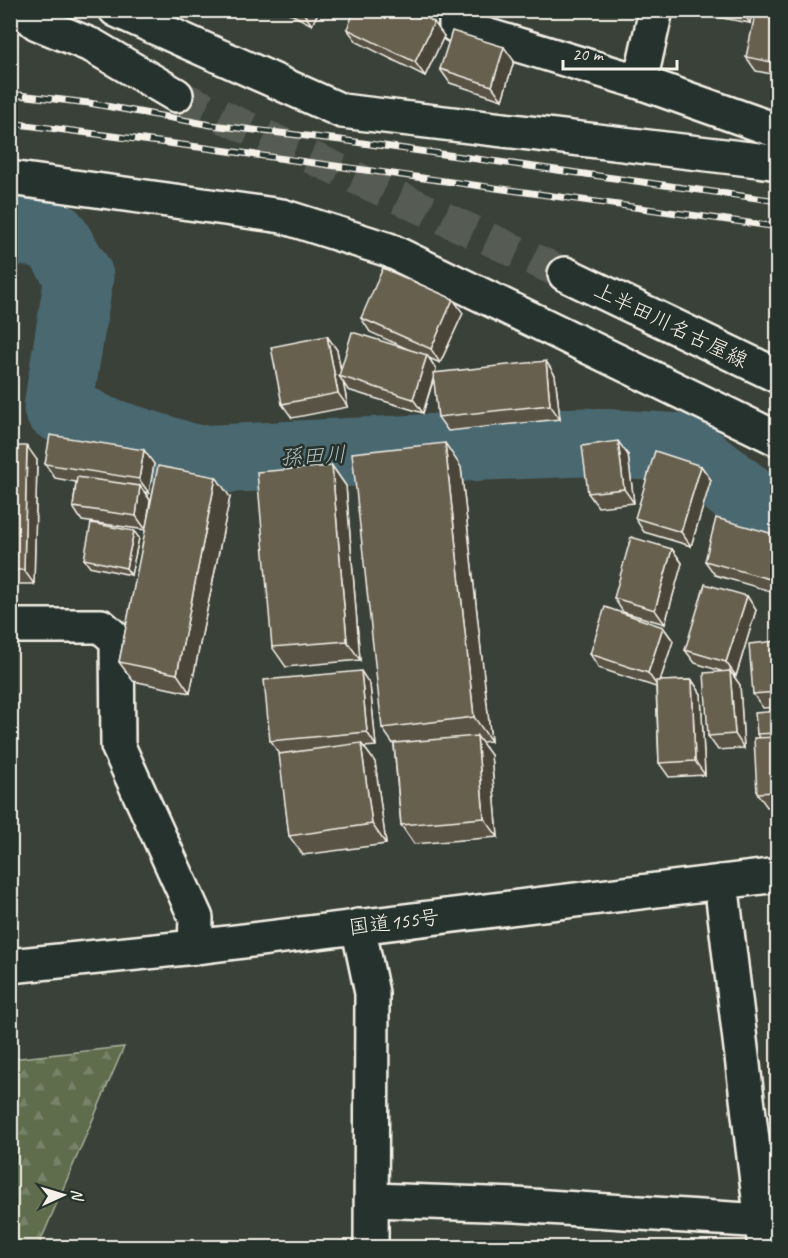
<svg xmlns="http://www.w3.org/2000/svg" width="788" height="1258" font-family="Caveat,'Klee One',sans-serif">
  <defs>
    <pattern id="forest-firs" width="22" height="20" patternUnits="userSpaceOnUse" patternTransform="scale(1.5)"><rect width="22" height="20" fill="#5f6d4e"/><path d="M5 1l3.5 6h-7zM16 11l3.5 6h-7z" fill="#778268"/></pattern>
  </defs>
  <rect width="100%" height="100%" fill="#3a4138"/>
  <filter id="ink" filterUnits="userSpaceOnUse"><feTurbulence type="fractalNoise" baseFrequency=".0167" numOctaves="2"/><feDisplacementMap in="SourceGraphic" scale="12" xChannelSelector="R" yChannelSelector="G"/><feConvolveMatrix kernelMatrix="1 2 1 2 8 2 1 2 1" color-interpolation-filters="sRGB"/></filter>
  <g filter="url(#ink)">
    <polygon fill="url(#forest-firs)" stroke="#aaaf9b" stroke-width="1.5" points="124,1047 38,1247 11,1247 11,1059"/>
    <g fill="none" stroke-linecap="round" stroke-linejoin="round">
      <polyline stroke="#496870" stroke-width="69" points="10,229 54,236 79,277 58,407 100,430 196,460 440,448 582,442 683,448 778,522"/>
      <polyline stroke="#565b52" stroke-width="33" stroke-dasharray="33 16" stroke-linecap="butt" points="176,95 565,274"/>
      <defs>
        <g id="street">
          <polyline points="116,10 342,111 758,160 778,163"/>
          <polyline points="456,10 456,26 640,82 778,131"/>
          <polyline points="640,82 656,10"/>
          <polyline points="10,178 282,216 389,250 778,439"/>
          <polyline points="10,626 101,626 117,640 118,746 196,918 195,947"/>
          <polyline points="721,882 765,1248"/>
          <polyline points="358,926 372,993 371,1248"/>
          <polyline points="372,1200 516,1205 778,1222"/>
        </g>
        <g id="secondary">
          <polyline points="20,10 37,23 93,46 176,95"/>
          <polyline points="565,274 778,376"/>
        </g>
        <polyline id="highway" points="10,966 195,947 778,875"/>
      </defs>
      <use href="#street" stroke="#f4f1e8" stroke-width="38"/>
      <use href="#secondary" stroke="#f4f1e8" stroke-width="38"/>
      <use href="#highway" stroke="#f4f1e8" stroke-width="38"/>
      <use href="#street" stroke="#26332d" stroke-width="33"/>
      <use href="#secondary" stroke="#26332d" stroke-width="33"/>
      <use href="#highway" stroke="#26332d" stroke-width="33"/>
      <defs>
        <g id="rail">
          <polyline points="10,94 89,103 211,125 341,140 778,201"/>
          <polyline points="10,123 206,148 778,227"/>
        </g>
      </defs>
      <use href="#rail" stroke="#f4f1e8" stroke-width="7"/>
      <use href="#rail" stroke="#26332d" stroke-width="4.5" stroke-dasharray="14" stroke-linecap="butt"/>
    </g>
    <g fill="#595345" stroke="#f4f1e8" stroke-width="1.5">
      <polygon points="283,10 319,10 312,25"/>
      <polygon points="689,10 752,10 750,23 690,12"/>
      <polygon points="777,10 777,75 756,71 746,57"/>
      <polygon points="347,29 444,36 425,76 357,42"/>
      <polygon points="514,61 502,100 450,83 440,69"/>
      <polygon points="463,313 440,363 429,358 436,369 435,373 555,375 560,419 448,431 438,417 434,378 423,413 348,390 343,382 348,407 292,418 282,404 327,336 337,350 341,370 410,350 370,332 361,318"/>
      <polygon points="10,446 37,460 34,584 10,584"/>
      <polygon points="628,455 634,503 598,507 588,493"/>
      <polygon points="45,464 154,464 149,493 145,492 150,500 147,525 230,497 190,693 133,681 119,662 146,530 82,521 73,507 76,482 55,478"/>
      <polygon points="332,466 346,486 360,660 286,667 272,647"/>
      <polygon points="701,466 711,480 691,546 644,532 635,518"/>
      <polygon points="461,467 491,741 481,742 491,755 498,837 414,844 401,825 394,745 382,728"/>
      <polygon points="777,535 777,593 715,575 705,561"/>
      <polygon points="139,538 131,575 89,566 84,559"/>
      <polygon points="672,549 682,563 665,624 623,612 614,598"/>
      <polygon points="747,596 756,610 736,676 733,675 740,685 744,748 718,750 708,736 721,671 695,663 685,650"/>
      <polygon points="663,627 673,641 660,681 692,680 701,694 705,775 669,777 659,763 656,687 599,668 590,654"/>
      <polygon points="777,641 777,707 763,708 753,694"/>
      <polygon points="370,685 376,746 364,747 375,762 386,844 303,855 289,836 280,754 270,741"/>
      <polygon points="777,711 777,806 767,807 757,793 759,738 757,734"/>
    </g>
    <g fill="#484438" stroke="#f4f1e8" stroke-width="1.5">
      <polygon points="303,10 319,10 312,25 302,11"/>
      <polygon points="741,10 752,10 750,23"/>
      <polygon points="434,22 444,36 425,76 415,62"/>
      <polygon points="504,47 514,61 502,100 492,86"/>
      <polygon points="453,299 463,313 440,363 431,349"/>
      <polygon points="327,336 337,350 342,377 339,376 343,382 348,407 338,393"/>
      <polygon points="427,355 436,369 423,413 413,399"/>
      <polygon points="546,361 555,375 560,419 550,405"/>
      <polygon points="618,441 628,455 634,503 624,489"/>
      <polygon points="445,443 461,467 491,741 474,717"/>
      <polygon points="27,446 37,460 34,584 24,570"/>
      <polygon points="144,450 154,464 149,493 139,479"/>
      <polygon points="332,466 346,486 360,660 347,641"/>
      <polygon points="701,466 711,480 691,546 681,532"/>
      <polygon points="216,477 230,497 190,693 177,674"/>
      <polygon points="140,486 150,500 146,530 136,516"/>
      <polygon points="134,531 139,538 131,575 126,568"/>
      <polygon points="672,549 682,563 665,624 655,610"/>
      <polygon points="777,566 777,586 773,580"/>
      <polygon points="747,596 756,610 736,676 726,662"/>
      <polygon points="663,627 673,641 658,687 648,673"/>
      <polygon points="361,671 370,685 376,746 367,732"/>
      <polygon points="730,671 740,685 744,748 735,734"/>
      <polygon points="692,680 701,694 705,775 695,761"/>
      <polygon points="477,736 491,755 498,837 484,818"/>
      <polygon points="361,743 375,762 386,844 372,824"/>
    </g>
    <g fill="#676150" stroke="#f4f1e8" stroke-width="1.5">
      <polygon points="355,10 410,10 434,22 415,62 347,29"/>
      <polygon points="756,10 777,10 777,63 746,57"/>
      <polygon points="452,31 504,47 492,86 440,69"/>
      <polygon points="383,268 453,299 431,349 361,318"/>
      <polygon points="352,332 427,355 413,399 339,376"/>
      <polygon points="327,336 338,393 282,404 271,347"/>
      <polygon points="546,361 550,405 438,417 433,373"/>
      <polygon points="50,435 144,450 139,479 45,464"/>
      <polygon points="618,441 624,489 588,493 582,446"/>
      <polygon points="445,443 474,717 382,728 352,453"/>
      <polygon points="10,446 27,446 24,570 10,570"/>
      <polygon points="655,451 701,466 681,532 635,518"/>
      <polygon points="158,466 216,477 177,674 119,662"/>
      <polygon points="332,466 347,641 272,647 257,472"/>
      <polygon points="77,477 140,486 136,516 73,507"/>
      <polygon points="716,518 777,535 777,566 773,580 705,561"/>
      <polygon points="91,523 134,531 126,568 84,559"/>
      <polygon points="631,537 672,549 655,610 614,598"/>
      <polygon points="705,584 747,596 726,662 685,650"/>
      <polygon points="605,607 663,627 648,673 590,654"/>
      <polygon points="777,641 777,692 753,694 749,644"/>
      <polygon points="361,671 367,732 270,741 264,680"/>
      <polygon points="730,671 735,734 708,736 704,673"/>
      <polygon points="692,680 695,761 659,763 656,681"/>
      <polygon points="777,711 777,733 757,734 755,713"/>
      <polygon points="477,736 484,818 401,825 394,743"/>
      <polygon points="777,737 777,792 757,793 754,738"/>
      <polygon points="361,743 372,824 289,836 279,754"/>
    </g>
  </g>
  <g text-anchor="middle" stroke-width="5" stroke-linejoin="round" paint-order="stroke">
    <g font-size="21" fill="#f4f1e8" stroke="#26332d">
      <text transform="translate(671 325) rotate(26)" y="7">上半田川名古屋線</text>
      <text transform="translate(394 922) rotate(-7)" y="7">国道155号</text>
    </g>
    <g font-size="22" font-style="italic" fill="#b0bab8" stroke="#26332d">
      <text transform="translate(313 455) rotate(-3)" y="8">孫田川</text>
    </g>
  </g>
  <rect width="788" height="1258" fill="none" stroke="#26332d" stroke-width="36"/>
  <rect x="18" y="18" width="752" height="1222" fill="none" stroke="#f4f1e8" stroke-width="2" filter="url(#ink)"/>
  <g transform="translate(63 1195) rotate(86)" stroke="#26332d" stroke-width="4.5" paint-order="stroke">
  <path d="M0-4.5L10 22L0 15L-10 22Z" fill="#f4f1e8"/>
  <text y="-9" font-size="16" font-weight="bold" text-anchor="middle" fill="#f4f1e8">N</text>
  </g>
  <path d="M563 60v9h114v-9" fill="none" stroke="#f4f1e8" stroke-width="3"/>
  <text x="572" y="60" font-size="18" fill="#f4f1e8" stroke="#26332d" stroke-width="4.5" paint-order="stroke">20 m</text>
</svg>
